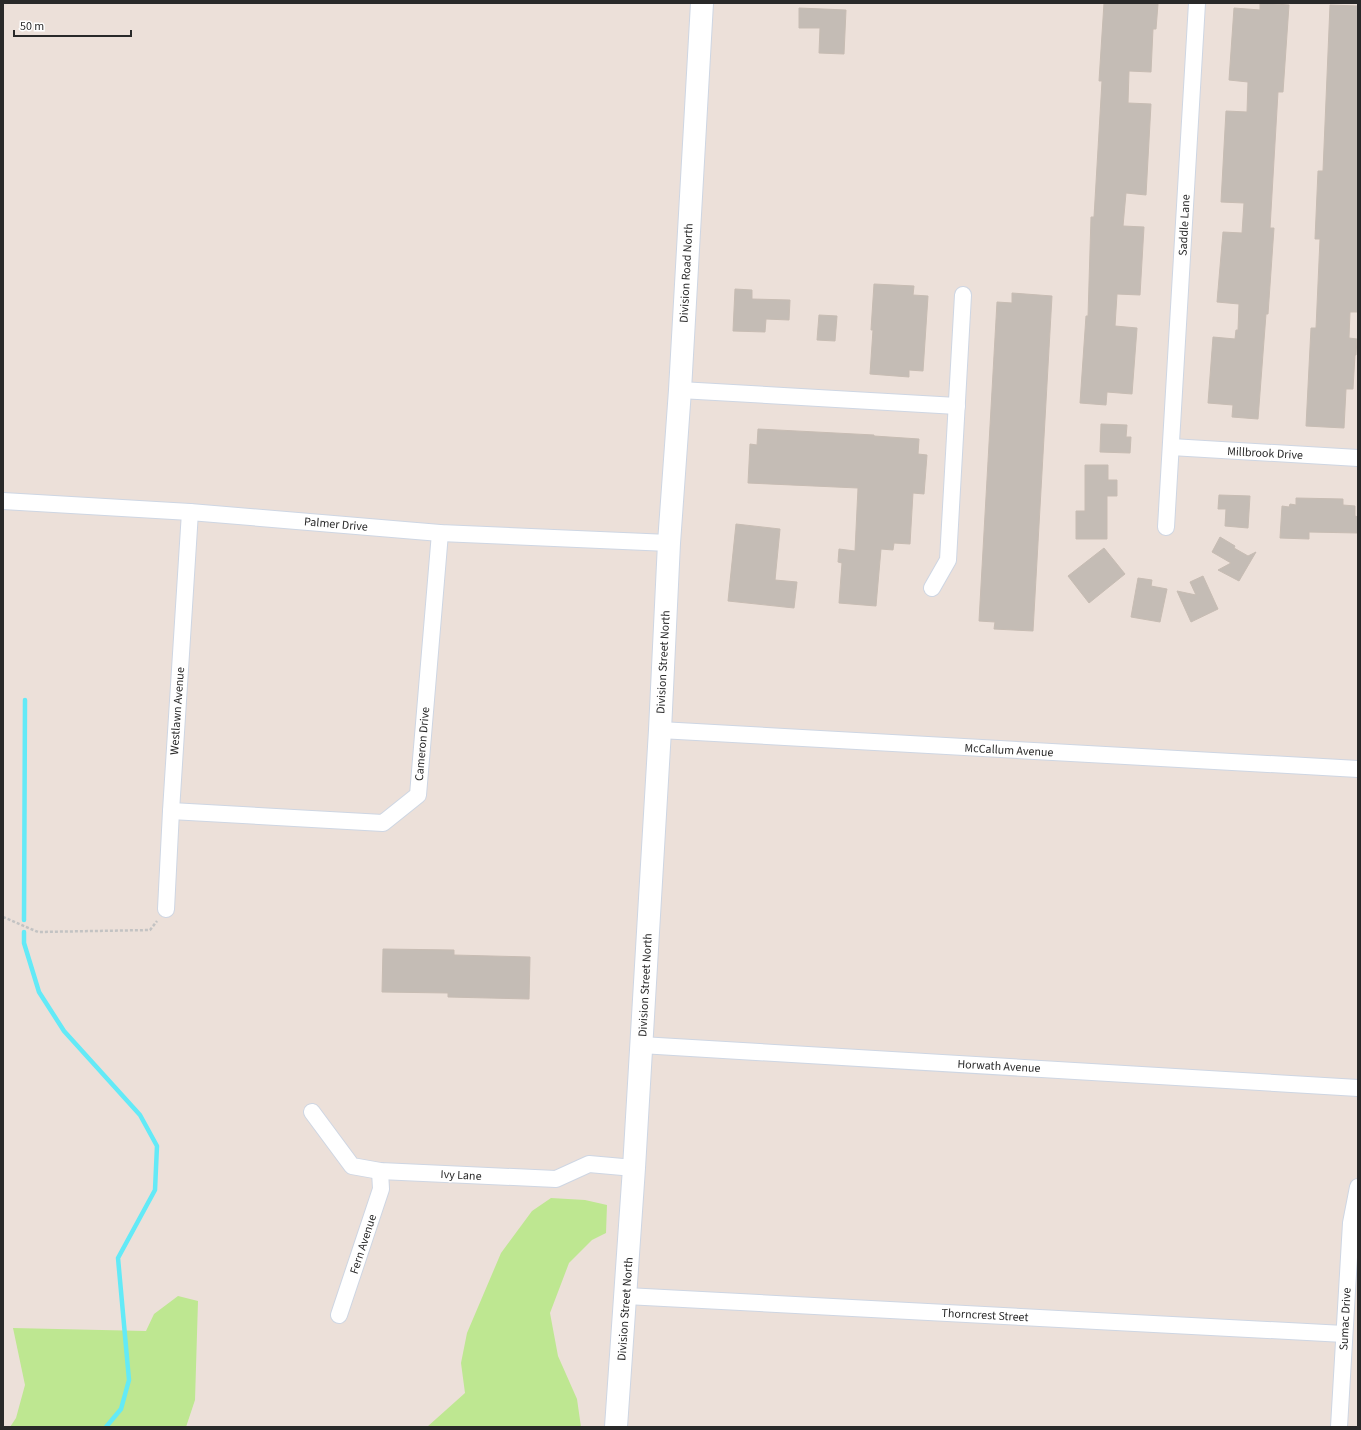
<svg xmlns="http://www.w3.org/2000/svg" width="1361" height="1430" font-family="'Source Sans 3',sans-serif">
  <rect width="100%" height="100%" fill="#ece0d9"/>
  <g fill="#bee791">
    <polygon points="551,1198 585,1200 607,1205 606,1233 592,1240 569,1263 550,1313 558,1356 577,1399 581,1427 427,1427 465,1393 461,1363 467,1333 501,1253 532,1211"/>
    <polygon points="178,1296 198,1301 195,1400 186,1427 10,1427 16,1418 25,1385 13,1328 146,1331 154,1314"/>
  </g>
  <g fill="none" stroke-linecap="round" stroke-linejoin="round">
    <g stroke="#63eaf7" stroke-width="4.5">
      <polyline points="24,920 25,700"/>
      <polyline points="24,932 24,943 39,992 64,1031 140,1115 157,1146 155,1190 118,1258 129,1380 121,1409 106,1427"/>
    </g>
  </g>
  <g fill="#c4bcb5" stroke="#c7bcb3">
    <polygon points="1104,3 1158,4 1156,29 1153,29 1151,72 1129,71 1128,103 1151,104 1146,195 1126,193 1123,226 1144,227 1140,295 1117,294 1115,326 1137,328 1132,394 1107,392 1106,405 1080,403 1086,316 1088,316 1091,217 1094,217 1102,81 1099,81"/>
    <polygon points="1260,3 1289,5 1283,92 1278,92 1270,228 1274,228 1268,314 1266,314 1258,419 1232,417 1233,405 1208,403 1213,337 1235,339 1236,330 1238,330 1239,304 1217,302 1223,232 1242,233 1244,203 1221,202 1226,111 1247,112 1248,82 1229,80 1234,8 1260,10"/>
    <polygon points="1330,5 1358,6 1358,312 1350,312 1349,338 1357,339 1356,355 1355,355 1353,389 1346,389 1344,428 1306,426 1311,328 1316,328 1320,239 1315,239 1318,171 1323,171"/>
    <polygon points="799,8 846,10 844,54 819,53 820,28 799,28"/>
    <polygon points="874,284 914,286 913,295 928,296 923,371 909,370 909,377 870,374 873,330 871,330"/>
    <polygon points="735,289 752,290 752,299 790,300 789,320 766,319 765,332 733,331"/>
    <polygon points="1012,293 1052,296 1033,631 994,629 995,622 979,621 997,302 1012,303"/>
    <polygon points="819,315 837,316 835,341 817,340"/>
    <polygon points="1101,424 1127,425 1126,437 1131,437 1130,453 1100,452"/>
    <polygon points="758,429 874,435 874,436 919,439 918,454 927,455 924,494 913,493 910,544 894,543 893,550 881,549 876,606 839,603 842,563 838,562 839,549 855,551 858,488 748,483 750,444 757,445"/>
    <polygon points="1085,465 1108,465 1108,480 1117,480 1117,496 1107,496 1107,539 1076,539 1076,511 1085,511"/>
    <polygon points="1219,495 1250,496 1248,528 1225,526 1226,509 1218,509"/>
    <polygon points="1296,498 1343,499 1343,505 1355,506 1355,516 1358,517 1358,533 1309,532 1309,539 1280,538 1282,506 1289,507 1290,504 1296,505"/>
    <polygon points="736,524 780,529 775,580 797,582 794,608 728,601"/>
    <polygon points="1220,537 1235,546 1234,548 1248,556 1256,552 1239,581 1218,570 1231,563 1212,552"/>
    <polygon points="1104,548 1125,574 1089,603 1068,576"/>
    <polygon points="1203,576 1218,609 1191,622 1177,591 1196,595 1190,582"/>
    <polygon points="1138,578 1152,580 1151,586 1167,589 1160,622 1131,617"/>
    <polygon points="383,949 454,950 454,955 530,957 529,999 448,997 448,993 382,992"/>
  </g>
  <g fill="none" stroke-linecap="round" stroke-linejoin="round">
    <defs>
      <g id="minor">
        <polyline points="680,390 957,406"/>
        <polyline points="1171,447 1358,458"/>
        <polyline points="3,501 190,512 440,533 669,543"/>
        <polyline points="1166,527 1197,3"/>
        <polyline points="932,588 948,560 963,295"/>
        <polyline points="660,730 1358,769"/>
        <polyline points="171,811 383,823 418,795 440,533"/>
        <polyline points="166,909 171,811 190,512"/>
        <polyline points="641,1045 1358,1088"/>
        <polyline points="312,1112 352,1166 380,1171 556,1179 589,1164 634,1168"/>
        <polyline points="626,1296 1344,1334"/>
        <polyline points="339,1315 381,1189 380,1171"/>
        <polyline points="1339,1427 1351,1223 1358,1187"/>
      </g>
      <polyline id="secondary" points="616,1427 634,1168 660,730 669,543 680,390 702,3"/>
    </defs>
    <use href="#minor" stroke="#ced6e3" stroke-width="18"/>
    <use href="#secondary" stroke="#ced6e3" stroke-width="24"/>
    <polyline stroke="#c3c3c3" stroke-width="2.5" stroke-dasharray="3 2" stroke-linecap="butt" points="3,917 38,932 150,930 157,921"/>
    <use href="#minor" stroke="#fff" stroke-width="16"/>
    <use href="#secondary" stroke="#fff" stroke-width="22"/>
  </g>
  <g text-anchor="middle" stroke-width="3" stroke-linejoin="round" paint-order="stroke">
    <g font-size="12" fill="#292929" stroke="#fff">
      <text transform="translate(1184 225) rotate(-87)" y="4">Saddle Lane</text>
      <text transform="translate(686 273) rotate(-87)" y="4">Division Road North</text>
      <text transform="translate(1265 453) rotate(3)" y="4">Millbrook Drive</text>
      <text transform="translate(336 524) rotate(5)" y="4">Palmer Drive</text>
      <text transform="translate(663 662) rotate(-87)" y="4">Division Street North</text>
      <text transform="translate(177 711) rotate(-86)" y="4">Westlawn Avenue</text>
      <text transform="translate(422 744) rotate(-85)" y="4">Cameron Drive</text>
      <text transform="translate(1009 750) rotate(3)" y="4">McCallum Avenue</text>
      <text transform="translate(645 985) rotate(-87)" y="4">Division Street North</text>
      <text transform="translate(999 1066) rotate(3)" y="4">Horwath Avenue</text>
      <text transform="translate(461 1175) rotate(3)" y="4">Ivy Lane</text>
      <text transform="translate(363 1244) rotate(-72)" y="4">Fern Avenue</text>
      <text transform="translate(625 1309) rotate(-86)" y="4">Division Street North</text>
      <text transform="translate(985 1315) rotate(3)" y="4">Thorncrest Street</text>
      <text transform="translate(1345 1319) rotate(-87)" y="4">Sumac Drive</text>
    </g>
  </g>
  <rect width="1361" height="1430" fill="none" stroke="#292929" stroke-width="8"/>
  <path d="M14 30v6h117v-6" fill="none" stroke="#292929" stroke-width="2"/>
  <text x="20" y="30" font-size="12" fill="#292929" stroke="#ffffff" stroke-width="3" paint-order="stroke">50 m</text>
</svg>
